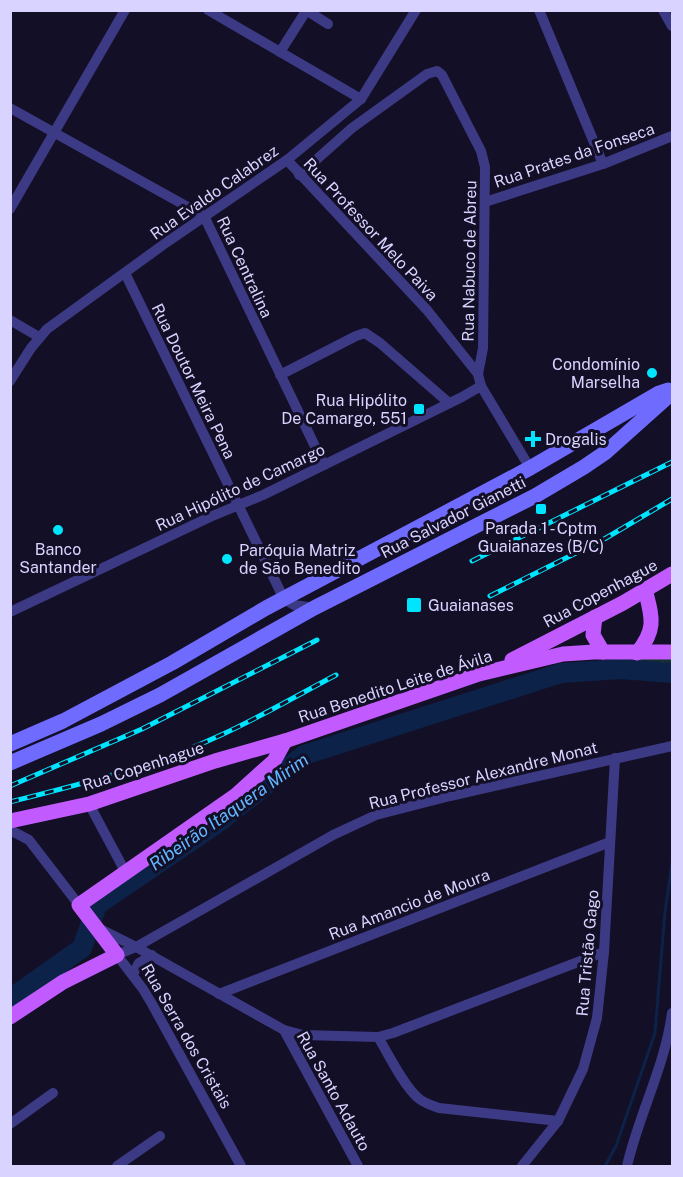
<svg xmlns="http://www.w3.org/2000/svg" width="683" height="1177" font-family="'Public Sans',sans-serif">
  <defs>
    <pattern id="green-dots" width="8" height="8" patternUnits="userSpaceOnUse" patternTransform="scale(1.5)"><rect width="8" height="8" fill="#12302f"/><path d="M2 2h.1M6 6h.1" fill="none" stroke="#344d4e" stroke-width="1.8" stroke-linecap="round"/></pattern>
  </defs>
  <rect width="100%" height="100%" fill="#130f26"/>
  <polygon fill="url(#green-dots)" points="672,655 672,666 631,662 632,657"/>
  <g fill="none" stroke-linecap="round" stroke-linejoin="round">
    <polyline stroke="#0c2248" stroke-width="3" points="605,1166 616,1146 655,1033 665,912 672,863"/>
    <polyline stroke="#0c2248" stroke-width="20" points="10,999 82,948 97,905 219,822 304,755 561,673 621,669 672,673"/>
    <g stroke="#3d3a85" stroke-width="10">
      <polyline points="208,10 361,99"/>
      <polyline points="306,10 328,24"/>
      <polyline points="539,10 603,164"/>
      <polyline points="663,10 672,26"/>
      <polyline points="280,52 306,11"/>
      <polyline points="10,108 204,216 324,465"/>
      <polyline points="287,160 427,310 478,374"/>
      <polyline points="299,175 352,128 427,74 437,71 442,75 481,151 485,167 483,348 478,374 481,386 530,468"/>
      <polyline points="485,202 603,164 672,136"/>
      <polyline points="10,209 125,10"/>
      <polyline points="125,273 284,599 294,605 314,608"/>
      <polyline points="10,320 39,337"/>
      <polyline points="280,375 356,336 365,333 380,343 449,403"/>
      <polyline points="10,381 31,348 47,329 167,242 287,160 361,99 416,10"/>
      <polyline points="10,612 210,517 263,495 462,397 481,386"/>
      <polyline points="89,804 126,873"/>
      <polyline points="10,830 29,840 79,905"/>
      <path d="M100 929 136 947 284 1030 303 1035 378 1037C389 1055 402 1083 417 1097 423 1103 431 1105 439 1108L558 1121"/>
      <polyline points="133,974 139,963 152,955"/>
      <polyline points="219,994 610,842"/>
      <polyline points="284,1030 358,1166"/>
      <polyline points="378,1037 393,1033 604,952"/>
      <polyline points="10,1124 53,1093"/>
      <polyline points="117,1166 160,1136"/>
      <polyline points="241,1166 152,1004 143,989 117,955 136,947 333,835 376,815 450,796 672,746"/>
      <polyline points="522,1166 558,1121 583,1069 597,1018 604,952 615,758"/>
      <path d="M627 1166C639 1114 665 1066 672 1013"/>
    </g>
    <g stroke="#6f6bff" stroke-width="15">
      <polyline points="10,744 63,721 172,663 266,608 530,468 659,393 668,390"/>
      <polyline points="10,763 101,724 160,695 314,608 535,496 584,467 606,452 672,393"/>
    </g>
    <g stroke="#c25bff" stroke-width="15">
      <polyline points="595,617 593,635 603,652"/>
      <path d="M637 653C657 629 652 617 645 589"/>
      <polyline points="512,660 623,603 672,574"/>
      <polyline points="10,821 89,804 215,761 285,741 479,674 563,654 594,652 672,652"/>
      <polyline points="10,1017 63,982 117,955 79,905 235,796 274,761 285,741"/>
    </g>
    <defs>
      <g id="rail">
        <polyline points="472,561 672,462"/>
        <polyline points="490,596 606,538 672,499"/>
        <polyline points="10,786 142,729 317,640"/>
        <path d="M10 802C81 784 155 766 221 735 260 717 298 695 336 675"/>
      </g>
    </defs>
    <use href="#rail" stroke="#00e5ff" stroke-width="5"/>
    <use href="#rail" stroke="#130f26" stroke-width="3" stroke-dasharray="9" stroke-linecap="butt"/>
  </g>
  <g fill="#00e5ff" stroke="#130f26" stroke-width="2">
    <circle cx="652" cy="373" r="6"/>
    <rect x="413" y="403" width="12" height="12" rx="3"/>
    <path d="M530 430h6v6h6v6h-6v6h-6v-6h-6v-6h6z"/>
    <rect x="535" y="503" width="12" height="12" rx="3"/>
    <circle cx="58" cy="530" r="6"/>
    <circle cx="227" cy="559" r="6"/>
    <rect x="406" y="597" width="16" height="16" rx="3"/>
  </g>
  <g text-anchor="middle" stroke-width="6" stroke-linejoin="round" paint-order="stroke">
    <g font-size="16" fill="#d9d4ff" stroke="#130f26">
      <text transform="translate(574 155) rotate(-19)" y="6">Rua Prates da Fonseca</text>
      <text transform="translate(214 192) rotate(-35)" y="6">Rua Evaldo Calabrez</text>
      <text transform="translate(371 229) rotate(47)" y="6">Rua Professor Melo Paiva</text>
      <text transform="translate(469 261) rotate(-89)" y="6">Rua Nabuco de Abreu</text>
      <text transform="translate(245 267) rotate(65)" y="6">Rua Centralina</text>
      <text transform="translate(194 381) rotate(64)" y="6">Rua Doutor Meira Pena</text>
      <text transform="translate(240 487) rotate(-25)" y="6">Rua Hipólito de Camargo</text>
      <text transform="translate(453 517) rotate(-27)" y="6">Rua Salvador Gianetti</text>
      <text transform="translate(600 593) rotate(-28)" y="6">Rua Copenhague</text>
      <text transform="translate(395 686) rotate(-18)" y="6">Rua Benedito Leite de Ávila</text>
      <text transform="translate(143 766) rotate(-18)" y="6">Rua Copenhague</text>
      <text transform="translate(483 775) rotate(-14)" y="6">Rua Professor Alexandre Monat</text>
      <text transform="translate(409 904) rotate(-21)" y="6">Rua Amancio de Moura</text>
      <text transform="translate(587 953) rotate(-85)" y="6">Rua Tristão Gago</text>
      <text transform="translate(187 1036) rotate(60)" y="6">Rua Serra dos Cristais</text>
      <text transform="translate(334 1091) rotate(61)" y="6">Rua Santo Adauto</text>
    </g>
    <g font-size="16" fill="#d9d4ff" stroke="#130f26" text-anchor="start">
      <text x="640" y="370" text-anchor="end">Condomínio<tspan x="640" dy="18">Marselha</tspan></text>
      <text x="407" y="406" text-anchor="end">Rua Hipólito<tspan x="407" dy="18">De Camargo, 551</tspan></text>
      <text x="545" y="445">Drogalis</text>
      <text x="541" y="534" text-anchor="middle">Parada 1 - Cptm<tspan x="541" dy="18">Guaianazes (B/C)</tspan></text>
      <text x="58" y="555" text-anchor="middle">Banco<tspan x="58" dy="18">Santander</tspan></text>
      <text x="239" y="556">Paróquia Matriz<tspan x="239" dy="18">de São Benedito</tspan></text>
      <text x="428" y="611">Guaianases</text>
    </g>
    <g font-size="18" font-style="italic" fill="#62b6ff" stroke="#130f26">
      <text transform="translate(229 812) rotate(-35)" y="6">Ribeirão Itaquera Mirim</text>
    </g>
  </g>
  <rect width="683" height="1177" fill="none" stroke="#d9d4ff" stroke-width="24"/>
</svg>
